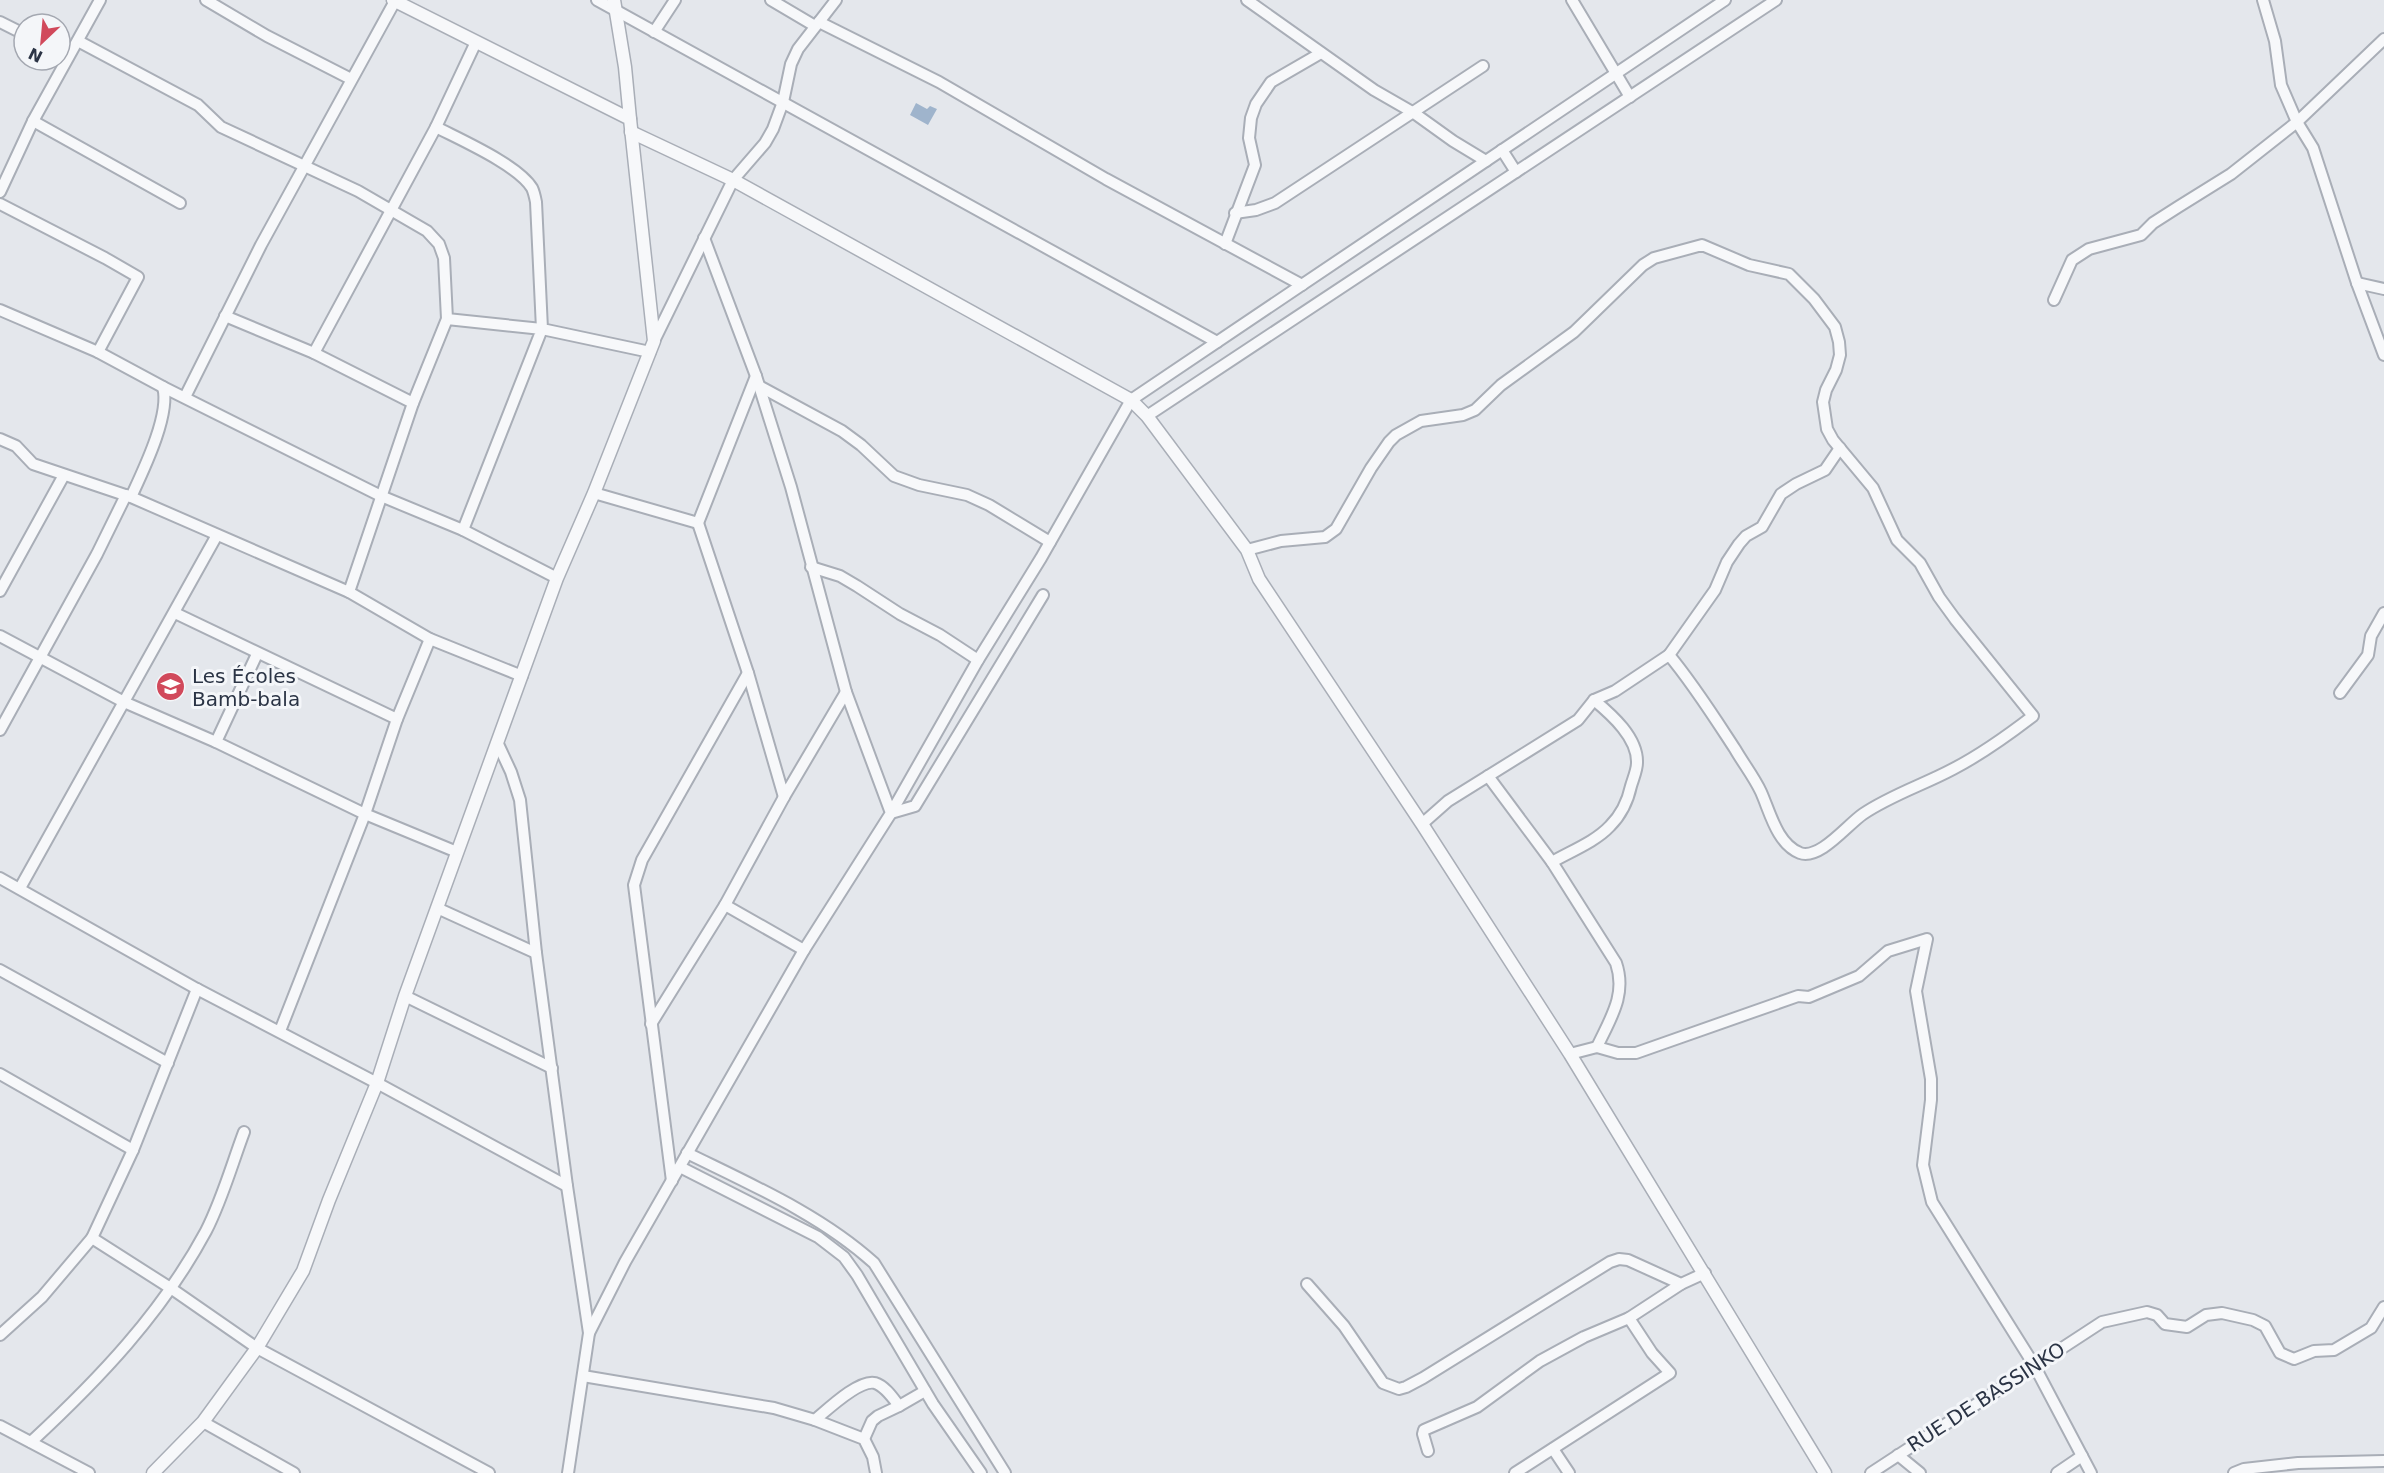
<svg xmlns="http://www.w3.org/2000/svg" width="2384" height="1473" font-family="'DejaVu Sans',sans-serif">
  <rect width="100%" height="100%" fill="#e4e7ec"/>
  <polygon fill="#9fb4cc" points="916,103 927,109 930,106 937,109 928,125 910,115"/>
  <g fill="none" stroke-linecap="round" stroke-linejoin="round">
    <defs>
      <g id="minor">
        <polyline points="206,0 267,36 351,79"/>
        <polyline points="597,0 1217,342"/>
        <polyline points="771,0 815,26"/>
        <polyline points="1247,0 1374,90 1414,113 1453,141 1486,161"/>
        <polyline points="1572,0 1630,97"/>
        <polyline points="2263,0 2275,41 2281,85 2297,122 2313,148 2357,283 2384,355"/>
        <polyline points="0,22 24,34"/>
        <polyline points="819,22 939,82 1106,179 1302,285"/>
        <polyline points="654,32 675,0"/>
        <polyline points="78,41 198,105 221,127 358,191 427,231 439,244 444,258 447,319 542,329 463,530"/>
        <polyline points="33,121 180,203"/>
        <path d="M436 127C461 140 518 165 532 188 534 192 535 197 536 202L542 329 650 352"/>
        <polyline points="1502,150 1516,172"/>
        <polyline points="0,192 33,121 100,0"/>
        <polyline points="0,204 105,258 138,277 98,352"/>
        <polyline points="1235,213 1256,210 1275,203 1483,66"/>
        <polyline points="1225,244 1255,165 1249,138 1251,118 1256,104 1271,82 1321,53"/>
        <polyline points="2357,283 2384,289"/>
        <polyline points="2054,300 2072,260 2089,249 2141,235 2153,223 2178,207 2231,174 2297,122 2384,39"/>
        <polyline points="0,310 98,352 163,387 381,496 463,530 557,578"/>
        <polyline points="225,316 314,353 436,127 476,42"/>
        <polyline points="654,341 733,180 765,143 773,129 783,102 791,64 798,49 836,0"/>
        <polyline points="314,353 413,403"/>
        <polyline points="759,386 842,431 861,445 894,476 919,485 967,495 989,505 1050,542"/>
        <polyline points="185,397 261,245 395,1"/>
        <polyline points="1147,416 1776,0"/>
        <polyline points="0,439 16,446 33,464 131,497 349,592 430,639 522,676"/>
        <polyline points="594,493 698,523 756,376"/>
        <path d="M131 497C143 471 171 414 163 387"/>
        <polyline points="698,523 748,673 784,797 846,692"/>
        <path d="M1247 550 1281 541 1325 537 1336 529 1371 468 1389 442 1396 435 1421 421 1463 415 1475 410 1501 385 1574 332 1643 265 1654 258 1702 245 1749 265 1789 274 1814 299 1835 327 1839 342 1840 355 1836 370 1826 390 1823 402 1827 429 1833 440 1873 488 1897 540 1920 563 1939 597 1955 619 2033 716C2007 736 1982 754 1953 769 1923 785 1891 795 1863 814 1847 825 1820 860 1800 853 1777 844 1770 812 1761 792 1754 777 1743 763 1735 749 1714 717 1694 685 1669 655L1615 691 1594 700 1578 720 1448 801 1422 824"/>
        <polyline points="811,567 840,576 857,586 900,614 940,635 978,660"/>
        <polyline points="0,591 64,475"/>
        <polyline points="349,592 413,403 447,319"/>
        <polyline points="175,613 397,719"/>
        <polyline points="0,636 124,702 216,742 365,814 457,852"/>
        <polyline points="1669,655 1715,590 1727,562 1739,544 1746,536 1762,527 1781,494 1796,484 1825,470 1840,448"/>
        <polyline points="2340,693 2368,655 2371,636 2384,613"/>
        <polyline points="0,730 97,554 126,495"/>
        <polyline points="216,742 257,654"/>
        <polyline points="498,744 511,772 520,800 536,953 567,1186 589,1333 568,1473"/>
        <path d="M1488 776 1552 862C1571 851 1595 842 1610 826 1621 815 1628 800 1631 786 1633 779 1637 770 1637 763 1638 738 1612 715 1594 700"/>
        <polyline points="891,813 978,660 1041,558 1131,400 1725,0"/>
        <polyline points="891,813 915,806 1043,595"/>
        <path d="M1552 862 1616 963C1627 995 1610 1019 1597 1047"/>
        <polyline points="0,878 197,989 377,1083 567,1186"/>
        <polyline points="20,888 217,535"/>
        <polyline points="725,905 804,950"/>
        <polyline points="437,908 536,953"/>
        <polyline points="0,970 168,1063"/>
        <polyline points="405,996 552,1068"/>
        <polyline points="651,1024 725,905 784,797"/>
        <polyline points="280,1031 365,814 397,719 430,639"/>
        <polyline points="1570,1054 1597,1047 1618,1053 1636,1053 1798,996 1809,997 1859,976 1888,951 1927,939 1916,991 1931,1079 1931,1100 1923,1165 1932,1202 2034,1365 2091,1473"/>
        <polyline points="0,1074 133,1150"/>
        <path d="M687 1153C752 1185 821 1215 874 1263L1005 1473"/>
        <polyline points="680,1167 818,1237 844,1257 857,1275 933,1404 981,1473"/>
        <polyline points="672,1181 634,885 642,860 748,673"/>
        <polyline points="92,1238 133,1150 197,989"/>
        <polyline points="1307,1284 1344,1326 1383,1383 1399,1389 1406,1387 1423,1378 1610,1262 1619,1259 1628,1260 1681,1284 1705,1273"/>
        <polyline points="589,1333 625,1262 804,950 891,813 846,692 791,487 756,376 704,238"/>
        <polyline points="0,1335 42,1297 92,1238 172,1289 257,1348 489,1473"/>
        <polyline points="583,1376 774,1408 815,1420 864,1439 873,1457 876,1473"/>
        <path d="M815 1420C827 1410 859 1379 875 1383 885 1386 893 1398 899 1406"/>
        <polyline points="203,1422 294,1473"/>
        <polyline points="0,1426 89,1473"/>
        <polyline points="864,1439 872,1421 878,1416 899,1406 925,1391"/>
        <path d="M31 1442C99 1379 162 1313 206 1231 222 1200 232 1164 244 1132"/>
        <polyline points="1553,1449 1569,1473"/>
        <polyline points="1428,1451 1423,1434 1424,1430 1477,1407 1540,1361 1584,1337 1629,1318 1681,1284"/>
        <polyline points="1898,1455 1920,1473"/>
        <polyline points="1515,1473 1670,1373 1652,1353 1629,1318"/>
        <polyline points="1871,1473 2102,1322 2147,1312 2157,1315 2165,1324 2187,1327 2206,1315 2222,1313 2253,1320 2265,1326 2280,1353 2294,1359 2314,1351 2334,1350 2371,1328 2384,1307"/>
        <polyline points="2057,1473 2082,1456"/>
        <polyline points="2234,1473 2244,1469 2298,1463 2384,1461"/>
      </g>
      <g id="tertiary">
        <polyline points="614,0 625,67 630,119"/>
        <polyline points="631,132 733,180 1131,400 1147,416 1247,550 1259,579 1422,824 1570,1054 1825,1473"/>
        <polyline points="153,1473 203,1422 257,1348 303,1271 329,1200 377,1083 405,996 557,578 594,493 654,341 630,119 393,0"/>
      </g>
    </defs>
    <use href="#minor" stroke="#a9aeb7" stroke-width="14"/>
    <use href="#tertiary" stroke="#a9aeb7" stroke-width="15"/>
    <use href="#minor" stroke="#f7f8fa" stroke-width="10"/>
    <use href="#tertiary" stroke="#f7f8fa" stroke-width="12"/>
  </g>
  <defs>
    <symbol id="school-disc" viewBox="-11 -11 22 22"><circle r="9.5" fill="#d1495b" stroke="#f4f6f9"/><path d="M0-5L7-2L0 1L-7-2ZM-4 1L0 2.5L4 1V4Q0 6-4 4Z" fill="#fff"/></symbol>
  </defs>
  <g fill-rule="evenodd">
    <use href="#school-disc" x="154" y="670" width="33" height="33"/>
  </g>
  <g text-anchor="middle" stroke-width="6" stroke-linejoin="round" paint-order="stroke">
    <g font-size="20" fill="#2b3445" stroke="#f4f6f9" text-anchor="start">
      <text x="192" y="683">Les Écoles<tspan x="192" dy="23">Bamb-bala</tspan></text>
    </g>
    <g font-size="20" fill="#2b3445" stroke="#f4f6f9">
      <text transform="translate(1986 1397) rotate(-33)" y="7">RUE DE BASSINKO</text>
    </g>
  </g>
  <g transform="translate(42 42) rotate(206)"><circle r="28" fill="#f4f6f9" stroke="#a4a8b1" stroke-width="1.5"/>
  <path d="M0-4.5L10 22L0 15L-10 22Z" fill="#d1495b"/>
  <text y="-9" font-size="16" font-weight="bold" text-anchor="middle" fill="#2b3445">N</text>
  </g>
</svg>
